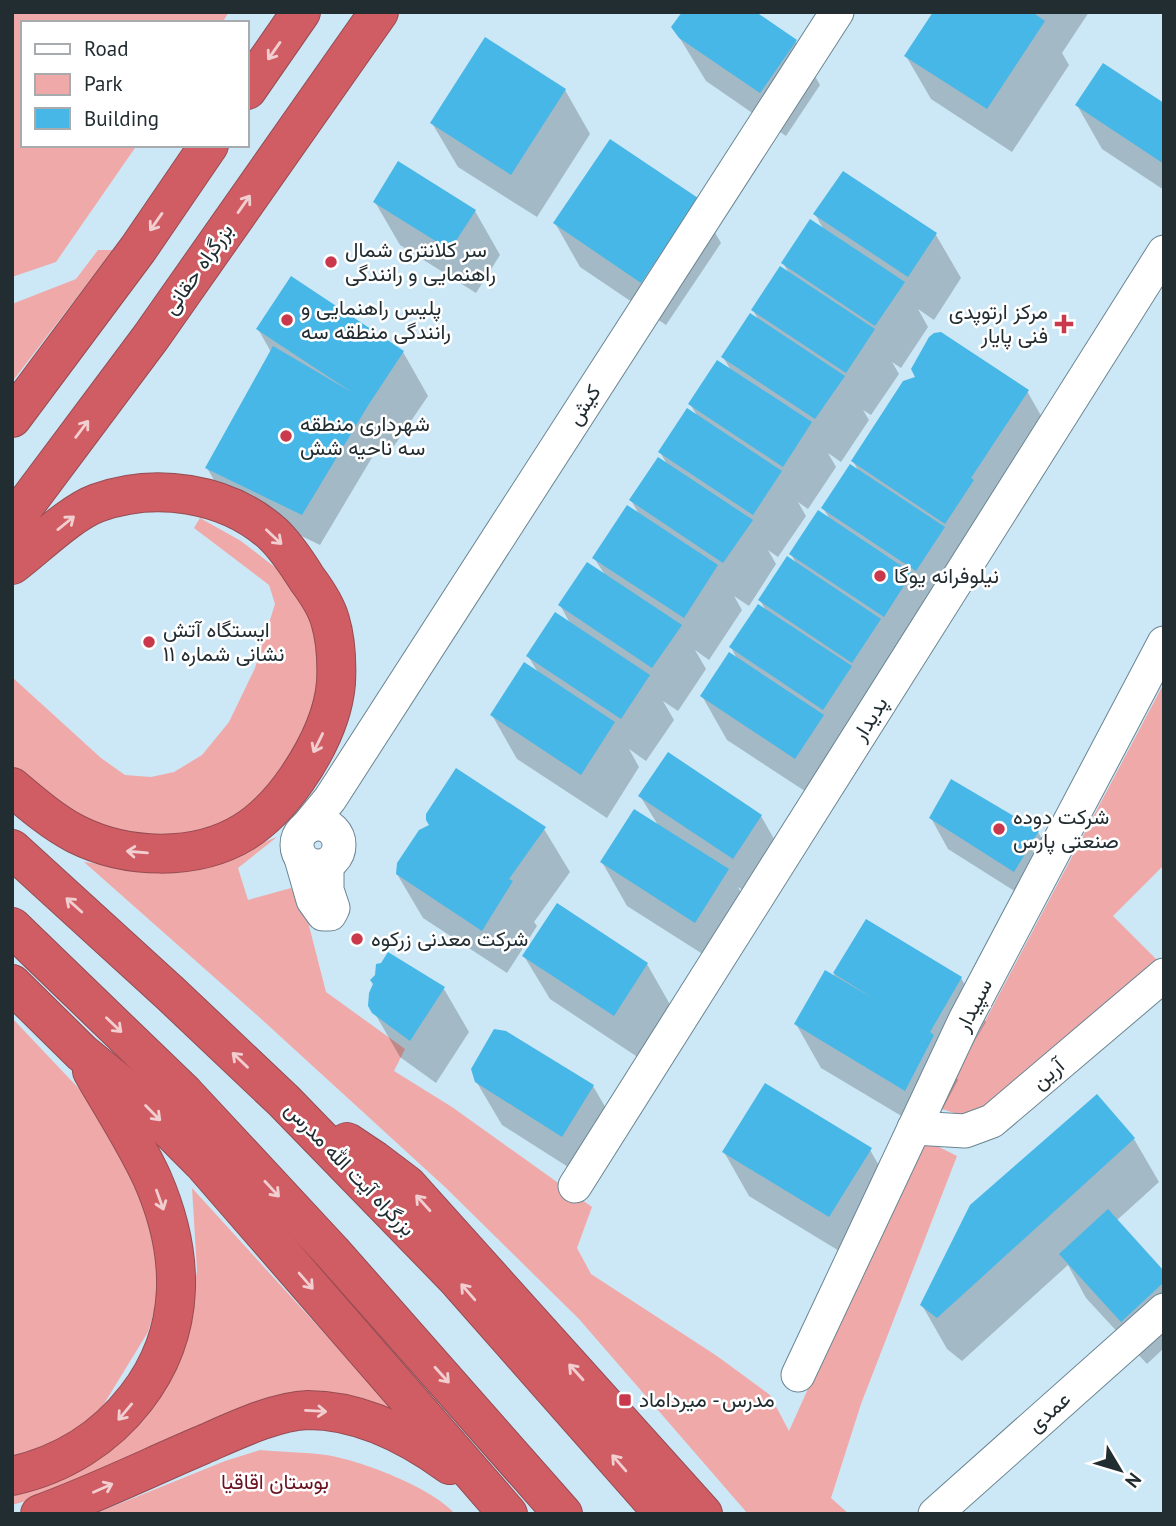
<svg xmlns="http://www.w3.org/2000/svg" width="1176" height="1526" font-family="'PT Sans',Vazirmatn,sans-serif">
  <rect width="100%" height="100%" fill="#cce8f7"/>
  <g fill="#f0a9a9">
    <polygon points="12,12 229,12 222,23 23,23 23,145 137,145 56,262 12,277"/>
    <polygon points="98,250 113,250 12,382 12,304 76,279"/>
    <polygon points="200,518 241,541 285,575 307,603 321,640 323,674 300,755 252,807 222,825 193,833 153,838 103,831 12,774 12,677 101,758 125,775 151,777 174,772 202,755 229,722 255,668 275,604 269,585 194,528"/>
    <polygon points="1164,683 1164,865 1113,916 1157,960 985,1113 960,1115 939,1108"/>
    <polygon points="277,837 238,868 248,900 291,888 305,910 326,992 405,1049 394,1071 452,1107 592,1207 577,1248 591,1274 717,1356 770,1395 789,1431 921,1138 957,1156 861,1404 831,1498 849,1514 748,1514 579,1319 445,1187 258,1016 84,862 160,871 205,864"/>
    <polygon points="12,1018 103,1114 149,1195 159,1294 148,1332 99,1412 58,1446 12,1461"/>
    <polygon points="192,1188 396,1412 368,1404 12,1505 12,1486 72,1466 189,1313 197,1271"/>
    <path d="M260 1450C282 1452 305 1452 326 1455 360 1460 433 1488 455 1514H94L225 1461Z"/>
  </g>
  <g fill="#0003">
    <polygon points="935,12 1089,12 1062,53 1069,65 1012,152 931,99 906,56"/>
    <polygon points="673,27 795,41 820,85 786,136 706,81"/>
    <polygon points="565,90 590,134 537,217 458,167 432,123"/>
    <polygon points="1077,105 1164,105 1164,190 1102,149"/>
    <polygon points="696,200 721,243 666,325 580,267 555,223"/>
    <polygon points="375,202 475,211 500,255 476,293 400,245"/>
    <polygon points="815,214 936,235 961,278 934,320 918,309 928,327 901,368 892,362 899,374 871,415 863,410 869,420 841,462 828,453 836,467 808,509 798,502 806,516 778,557 768,550 776,564 749,606 734,596 742,610 709,660 695,650 706,669 678,711 663,701 674,720 646,761 629,749 639,767 607,818 517,759 492,715 539,674 528,656 571,625 560,605 605,575 594,558 640,516 631,500 668,466 660,452 698,417 690,404 732,372 723,357 759,321 753,310 790,275 783,263 825,232"/>
    <polygon points="258,329 403,352 428,396 394,446 383,439 320,545 225,499 207,468 271,352"/>
    <polygon points="1027,391 1052,435 820,801 727,740 702,696 738,661 731,647 766,611 760,600 797,565 791,554 831,521 823,508 859,472 853,461"/>
    <polygon points="640,796 761,816 786,860 759,901 738,887 753,914 720,965 627,906 602,862 658,825"/>
    <polygon points="931,818 1038,832 1056,863 1032,902 948,849"/>
    <polygon points="544,829 570,872 534,922 537,926 507,973 423,918 397,874"/>
    <polygon points="866,921 961,978 986,1022 955,1074 958,1080 930,1133 821,1068 796,1024 833,977"/>
    <polygon points="524,956 647,964 672,1008 639,1058 550,999"/>
    <polygon points="383,964 444,989 469,1032 436,1083 400,1057 370,1005"/>
    <polygon points="476,1081 593,1086 618,1129 587,1179 502,1125"/>
    <polygon points="1097,1097 1134,1139 1159,1182 1116,1221 1164,1274 1164,1348 1147,1364 1086,1298 1068,1265 962,1361 947,1349 922,1305"/>
    <polygon points="870,1150 895,1193 854,1260 749,1196 724,1152"/>
  </g>
  <g fill="#47b7e7">
    <polygon points="682,12 756,12 797,40 760,93 679,38 671,27"/>
    <polygon points="933,12 1032,12 1045,21 987,109 904,56"/>
    <polygon points="485,37 566,89 511,175 430,123"/>
    <polygon points="1103,63 1164,103 1164,164 1075,105"/>
    <polygon points="610,139 698,198 641,283 553,223"/>
    <polygon points="398,161 476,210 450,250 373,202"/>
    <polygon points="843,171 937,233 908,277 813,214"/>
    <polygon points="810,219 905,282 875,326 781,263"/>
    <polygon points="780,266 875,329 846,373 751,310"/>
    <polygon points="291,276 404,351 369,404 302,515 205,468 273,346 353,393 256,329"/>
    <polygon points="750,313 845,376 815,419 721,357"/>
    <polygon points="941,332 1029,390 971,478 974,480 945,524 851,461 903,381 915,377 911,369 929,337 934,333"/>
    <polygon points="717,360 812,422 783,467 688,404"/>
    <polygon points="687,408 782,471 753,515 658,452"/>
    <polygon points="658,457 753,520 723,563 629,500"/>
    <polygon points="850,464 945,527 916,571 821,508"/>
    <polygon points="627,505 718,565 684,618 592,558"/>
    <polygon points="818,510 912,573 884,617 789,554"/>
    <polygon points="787,556 881,619 852,663 758,600"/>
    <polygon points="587,562 682,625 652,668 558,605"/>
    <polygon points="758,604 852,666 823,710 729,647"/>
    <polygon points="555,612 650,675 621,719 526,656"/>
    <polygon points="729,652 824,715 795,759 700,696"/>
    <polygon points="524,662 615,722 581,775 490,715"/>
    <polygon points="668,752 762,815 733,859 638,796"/>
    <polygon points="456,768 546,827 509,879 513,881 482,931 396,874 397,863 419,830 429,825 426,820 426,814"/>
    <polygon points="951,779 1039,831 1014,872 929,818"/>
    <polygon points="634,809 729,869 695,923 600,862"/>
    <polygon points="557,903 648,963 614,1016 522,956"/>
    <polygon points="866,919 962,977 930,1032 934,1035 905,1091 794,1024 825,970 874,999 833,973"/>
    <polygon points="388,952 445,987 410,1041 372,1013 368,1006 369,993 373,984 370,980 375,975 376,964 381,963"/>
    <polygon points="494,1029 506,1031 594,1085 562,1137 475,1082 471,1069"/>
    <polygon points="765,1083 872,1148 829,1217 722,1152"/>
    <polygon points="1097,1094 1135,1138 937,1318 920,1305 970,1205"/>
    <polygon points="1108,1209 1164,1271 1164,1282 1121,1322 1059,1254"/>
  </g>
  <g fill="none" stroke-linecap="round" stroke-linejoin="round">
    <defs>
      <g id="minor">
        <circle cx="318" cy="845" r="21"/>
        <polyline points="306,828 330,799 837,12"/>
        <polyline points="301,858 313,900 323,914 330,914 333,908 327,890 327,865"/>
        <polyline points="914,1128 965,1131 992,1121 1164,975"/>
        <polyline points="575,1186 1164,252"/>
        <polyline points="798,1375 965,1020 1164,643"/>
        <polyline points="935,1514 1164,1310"/>
      </g>
      <g id="highway">
        <polyline points="247,90 301,12"/>
        <polyline points="12,418 138,249 209,145"/>
        <polyline points="12,523 151,337 379,12"/>
        <path d="M12 565C36 547 70 513 97 503 155 482 225 492 272 533 286 546 297 563 307 579 316 591 326 606 330 620 336 640 337 663 336 683 333 719 316 751 296 780 282 800 265 819 244 832 195 862 126 859 76 834 53 822 32 804 12 787"/>
        <polyline points="12,849 171,994 284,1101 456,1278 664,1514"/>
        <polyline points="12,927 185,1094 332,1252 563,1514"/>
        <polyline points="12,984 82,1053 141,1101 202,1162 508,1514"/>
        <polyline points="347,1142 374,1160 407,1185 703,1514"/>
        <path d="M12 1476C62 1465 105 1438 136 1398 188 1331 185 1253 152 1178 135 1141 112 1106 92 1071"/>
        <path d="M40 1514C95 1494 148 1468 202 1445 232 1432 275 1411 308 1410 359 1410 410 1436 450 1465"/>
      </g>
    </defs>
    <use href="#minor" stroke="#6b8592" stroke-width="35"/>
    <use href="#highway" stroke="#944c52" stroke-width="40"/>
    <use href="#minor" stroke="#fff" stroke-width="33"/>
    <use href="#highway" stroke="#d15d64" stroke-width="38"/>
  </g>
  <defs><path id="oneway-shaft" d="M-6 0H5M1.5-3L5.5 0L1.5 3" fill="none" stroke-width="1.6" stroke-linecap="round" stroke-linejoin="round" transform="scale(1.75)"/></defs>
  <g stroke="#f1ced0">
    <use href="#oneway-shaft" transform="translate(274 51) rotate(125)"/>
    <use href="#oneway-shaft" transform="translate(244 204) rotate(-55)"/>
    <use href="#oneway-shaft" transform="translate(156 222) rotate(125)"/>
    <use href="#oneway-shaft" transform="translate(82 429) rotate(-53)"/>
    <use href="#oneway-shaft" transform="translate(66 523) rotate(-39)"/>
    <use href="#oneway-shaft" transform="translate(274 537) rotate(43)"/>
    <use href="#oneway-shaft" transform="translate(318 743) rotate(116)"/>
    <use href="#oneway-shaft" transform="translate(137 852) rotate(-175)"/>
    <use href="#oneway-shaft" transform="translate(74 905) rotate(-138)"/>
    <use href="#oneway-shaft" transform="translate(114 1025) rotate(44)"/>
    <use href="#oneway-shaft" transform="translate(240 1060) rotate(-136)"/>
    <use href="#oneway-shaft" transform="translate(153 1113) rotate(45)"/>
    <use href="#oneway-shaft" transform="translate(272 1189) rotate(47)"/>
    <use href="#oneway-shaft" transform="translate(160 1200) rotate(70)"/>
    <use href="#oneway-shaft" transform="translate(423 1203) rotate(-132)"/>
    <use href="#oneway-shaft" transform="translate(306 1281) rotate(49)"/>
    <use href="#oneway-shaft" transform="translate(468 1292) rotate(-131)"/>
    <use href="#oneway-shaft" transform="translate(576 1372) rotate(-132)"/>
    <use href="#oneway-shaft" transform="translate(442 1375) rotate(48)"/>
    <use href="#oneway-shaft" transform="translate(316 1411) rotate(3)"/>
    <use href="#oneway-shaft" transform="translate(125 1412) rotate(130)"/>
    <use href="#oneway-shaft" transform="translate(619 1463) rotate(-131)"/>
    <use href="#oneway-shaft" transform="translate(103 1488) rotate(-24)"/>
  </g>
  <g fill="#ca394b" stroke="#fff" stroke-width="2.5">
    <circle cx="331" cy="262" r="7"/>
    <circle cx="287" cy="320" r="7"/>
    <path d="M1060.5 313.5h7v7h7v7h-7v7h-7v-7h-7v-7h7z"/>
    <circle cx="286" cy="436" r="7"/>
    <circle cx="880" cy="576" r="7"/>
    <circle cx="149" cy="642" r="7"/>
    <circle cx="999" cy="829" r="7"/>
    <circle cx="357" cy="939" r="7"/>
    <rect x="618" y="1393" width="14" height="14" rx="3.5"/>
  </g>
  <g text-anchor="middle" stroke-width="5" stroke-linejoin="round" paint-order="stroke">
    <g font-size="21" fill="#222d32" stroke="#fff" text-anchor="start">
      <text x="345" y="257">سر کلانتری شمال<tspan x="345" dy="24">راهنمایی و رانندگی</tspan></text>
      <text x="301" y="315">پلیس راهنمایی و<tspan x="301" dy="24">رانندگی منطقه سه</tspan></text>
      <text x="1048" y="319" text-anchor="end">مرکز ارتوپدی<tspan x="1048" dy="24">فنی پایار</tspan></text>
      <text x="300" y="431">شهرداری منطقه<tspan x="300" dy="24">سه ناحیه شش</tspan></text>
      <text x="894" y="583">نیلوفرانه یوگا</text>
      <text x="163" y="637">ایستگاه آتش<tspan x="163" dy="24">نشانی شماره ۱۱</tspan></text>
      <text x="1013" y="824">شرکت دوده<tspan x="1013" dy="24">صنعتی پارس</tspan></text>
      <text x="371" y="946">شرکت معدنی زرکوه</text>
      <text x="639" y="1407">مدرس - میرداماد</text>
    </g>
    <g font-size="21" fill="#222d32" stroke="#fff">
      <text transform="translate(198 269) rotate(-55)" y="7">بزرگراه حقانی</text>
      <text transform="translate(584 405) rotate(-57)" y="7">کیش</text>
      <text transform="translate(870 719) rotate(-58)" y="7">پدیدار</text>
      <text transform="translate(974 1005) rotate(-63)" y="7">سپیدار</text>
      <text transform="translate(1048 1074) rotate(-41)" y="7">آرین</text>
      <text transform="translate(350 1169) rotate(46)" y="7">بزرگراه آیت الله مدرس</text>
      <text transform="translate(1049 1412) rotate(-42)" y="7">عمدی</text>
    </g>
    <g font-size="21" fill="#6a111f" stroke="#fff">
      <text x="275" y="1489">بوستان اقاقیا</text>
    </g>
  </g>
  <rect width="1176" height="1526" fill="none" stroke="#222d32" stroke-width="28"/>
  <rect x="21" y="21" width="228" height="126" fill="#ffffff" stroke="#a7abad" stroke-width="2"/>
  <rect x="35" y="44" width="35" height="10" fill="#ffffff" stroke="#a7abad" stroke-width="2"/>
  <text x="84" y="56" font-size="21" fill="#222d32">Road</text>
  <rect x="35" y="74" width="35" height="21" fill="#f0a9a9" stroke="#a7abad" stroke-width="2"/>
  <text x="84" y="91" font-size="21" fill="#222d32">Park</text>
  <rect x="35" y="108" width="35" height="21" fill="#47b7e7" stroke="#a7abad" stroke-width="2"/>
  <text x="84" y="126" font-size="21" fill="#222d32">Building</text>
  <g transform="translate(1120 1470) rotate(128)" stroke="#ffffff" stroke-width="5" paint-order="stroke">
  <path d="M0-5L12 26L0 18L-12 26Z" fill="#222d32"/>
  <text y="-10" font-size="19" font-weight="bold" text-anchor="middle" fill="#222d32">N</text>
  </g>
</svg>
